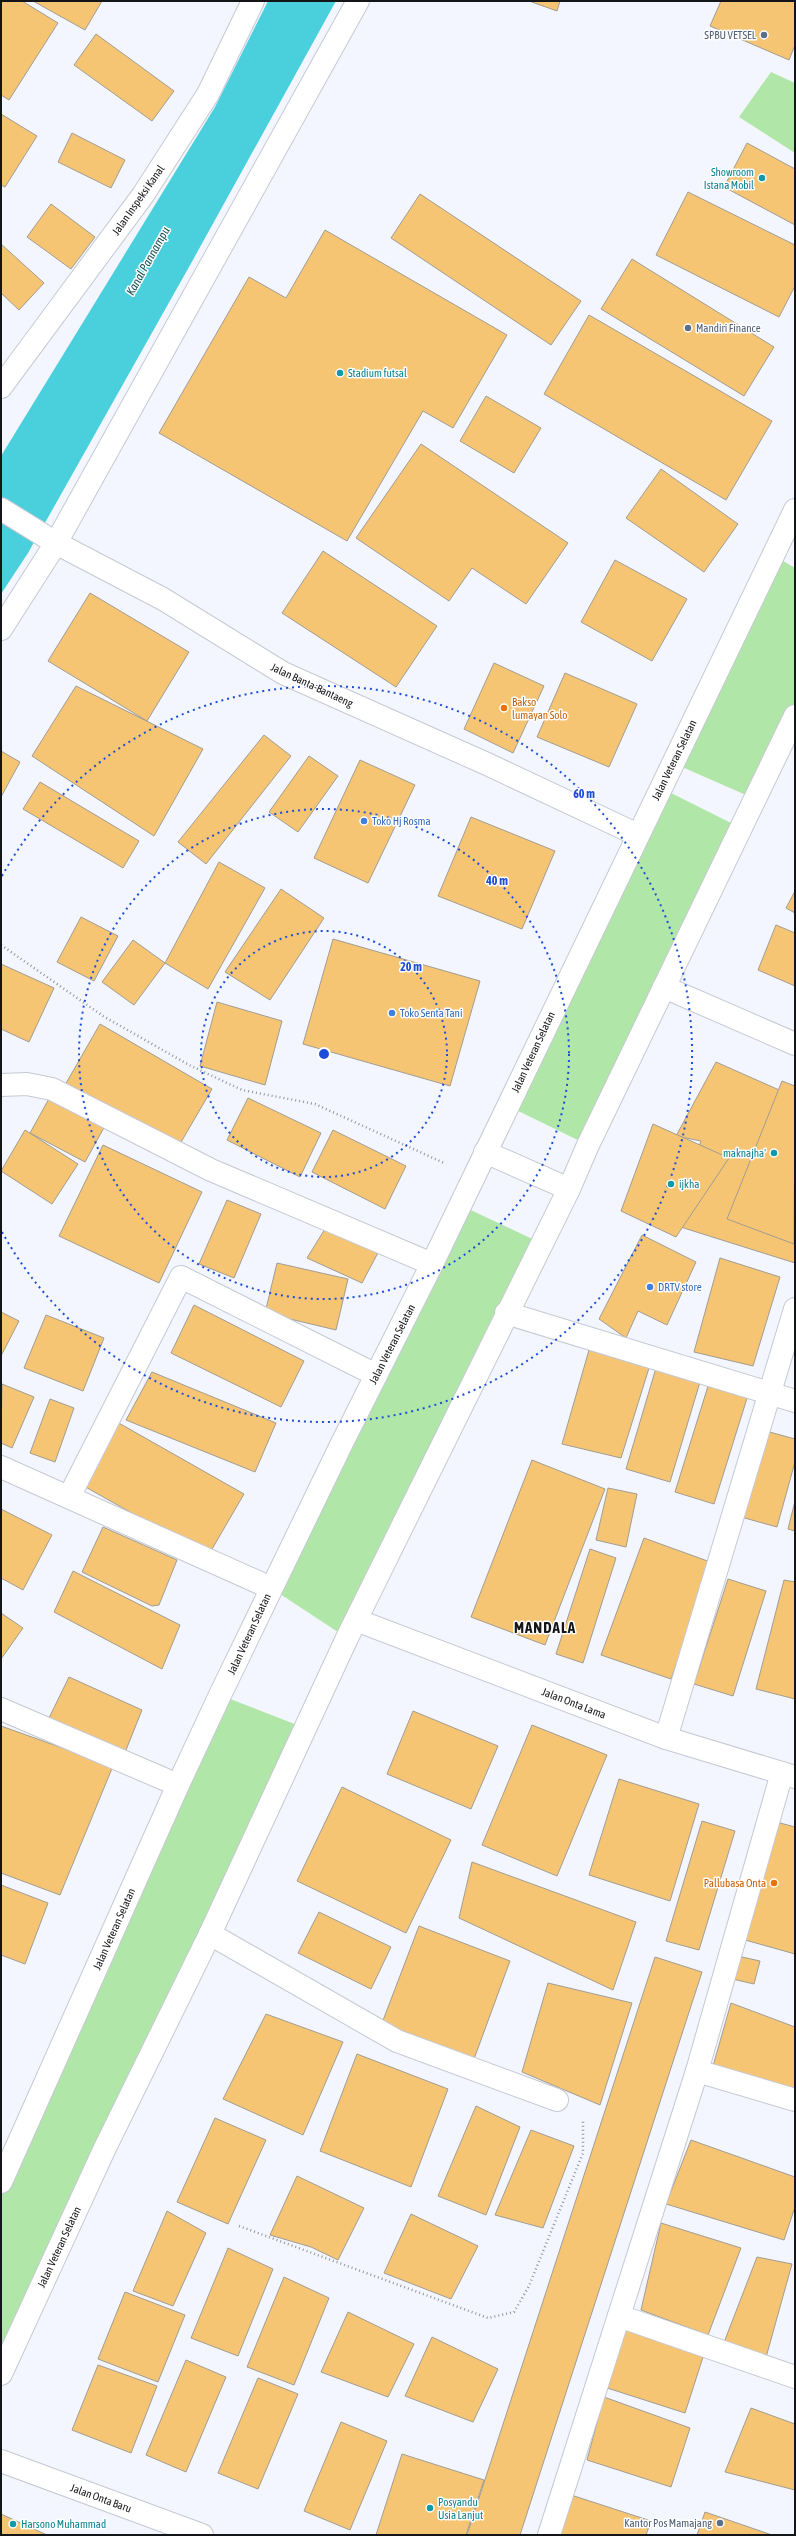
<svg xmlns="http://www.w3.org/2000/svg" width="796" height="2536" font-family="'Asap Condensed',sans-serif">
  <rect width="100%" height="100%" fill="#f3f6fe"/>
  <g fill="#b0e6a7">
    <polygon points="771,72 795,83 795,153 739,117"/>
    <polygon points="773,555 795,568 795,716 755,799 673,763"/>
    <polygon points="661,788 741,828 588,1145 508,1106"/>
    <polygon points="460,1205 541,1243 347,1638 271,1588"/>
    <polygon points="220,1695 305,1728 1,2376 1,2182"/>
  </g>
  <polygon fill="#4acfdc" points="268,1 336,1 189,267 28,553 1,594 1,456 215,107"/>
  <g fill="#f6c574" stroke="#a19c93">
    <polygon points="1,1 22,1 58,23 9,100 1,95"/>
    <polygon points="33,1 102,1 85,30"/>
    <polygon points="529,1 560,1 557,11"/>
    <polygon points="721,1 795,1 795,45 789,60 710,26"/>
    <polygon points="96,34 174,91 152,121 74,65"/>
    <polygon points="1,114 37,136 5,187 1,185"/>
    <polygon points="72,133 125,160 111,188 58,162"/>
    <polygon points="747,143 795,169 795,225 724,187"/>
    <polygon points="688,192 795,245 795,286 779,317 656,255"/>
    <polygon points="420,194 581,301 551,345 391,238"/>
    <polygon points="51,204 95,237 71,269 27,237"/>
    <polygon points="325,230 507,335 453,428 423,411 347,541 159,433 249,277 286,298"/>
    <polygon points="1,244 44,283 19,310 1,293"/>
    <polygon points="632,259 774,347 744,396 601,309"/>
    <polygon points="589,315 772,421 726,500 544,394"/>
    <polygon points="486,396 541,428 514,473 460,441"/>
    <polygon points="421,444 568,543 526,604 472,568 449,601 356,538"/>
    <polygon points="661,469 738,524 704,572 626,518"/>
    <polygon points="323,551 437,626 396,687 282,613"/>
    <polygon points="615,560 687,599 652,661 581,622"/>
    <polygon points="90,593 189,652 147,721 48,661"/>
    <polygon points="494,663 544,686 513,753 464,729"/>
    <polygon points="565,673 637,704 609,767 537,737"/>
    <polygon points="76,686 203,749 154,836 32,756"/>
    <polygon points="264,735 291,756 206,864 178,842"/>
    <polygon points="1,751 20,762 1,797"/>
    <polygon points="309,756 338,776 298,832 269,812"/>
    <polygon points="360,760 415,785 368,883 314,858"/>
    <polygon points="40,782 139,841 123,868 23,809"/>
    <polygon points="471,817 555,851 522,929 438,896"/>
    <polygon points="219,862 265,888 208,989 165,963"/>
    <polygon points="281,889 324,918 270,1000 225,972"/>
    <polygon points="795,891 795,913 786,908"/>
    <polygon points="81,917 118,936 94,981 57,962"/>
    <polygon points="776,925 795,933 795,986 758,970"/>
    <polygon points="333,939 480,981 450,1086 303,1044"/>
    <polygon points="133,940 165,963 134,1005 102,982"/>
    <polygon points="1,964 54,988 29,1042 1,1029"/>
    <polygon points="217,1002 282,1021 265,1085 200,1066"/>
    <polygon points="100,1024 212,1089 177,1149 65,1085"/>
    <polygon points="716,1062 795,1097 795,1263 671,1224 701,1141 676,1136"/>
    <polygon points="782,1081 795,1086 794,1244 727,1219"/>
    <polygon points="51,1095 106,1124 85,1162 30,1133"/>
    <polygon points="248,1098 321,1133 300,1177 227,1140"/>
    <polygon points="653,1124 729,1158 676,1237 621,1211"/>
    <polygon points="25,1130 78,1164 52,1204 1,1171"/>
    <polygon points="333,1130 406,1166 385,1209 312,1172"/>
    <polygon points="103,1145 202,1192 159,1283 59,1236"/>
    <polygon points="227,1200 261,1214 234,1278 199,1264"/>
    <polygon points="328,1224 380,1249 362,1283 307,1258"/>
    <polygon points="642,1235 696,1262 667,1325 638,1311 626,1338 599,1319"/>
    <polygon points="720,1258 780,1277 753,1366 694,1352"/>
    <polygon points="277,1263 348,1279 336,1330 265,1313"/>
    <polygon points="194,1305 304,1361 281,1407 171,1353"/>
    <polygon points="1,1312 19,1321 1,1356"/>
    <polygon points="46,1315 104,1338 83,1391 24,1368"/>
    <polygon points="589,1350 649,1368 621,1458 562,1444"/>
    <polygon points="656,1368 700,1382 670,1482 626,1469"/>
    <polygon points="152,1372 276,1423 255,1472 126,1420"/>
    <polygon points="709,1383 748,1395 714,1504 675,1492"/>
    <polygon points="2,1384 34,1397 12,1448 1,1443"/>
    <polygon points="50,1399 74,1408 55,1462 30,1453"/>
    <polygon points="117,1422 244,1494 208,1556 82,1485"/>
    <polygon points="766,1431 795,1439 795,1462 777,1527 741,1517"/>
    <polygon points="532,1460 605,1489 545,1645 471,1617"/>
    <polygon points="608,1488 637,1494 626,1547 596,1540"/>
    <polygon points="795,1501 795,1531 788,1529"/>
    <polygon points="1,1509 52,1535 23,1590 1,1578"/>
    <polygon points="103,1527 177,1560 159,1605 152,1606 82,1572"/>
    <polygon points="644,1538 713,1563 671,1679 601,1655"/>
    <polygon points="590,1549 616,1558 583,1663 556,1654"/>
    <polygon points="73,1571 180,1625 162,1669 54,1612"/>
    <polygon points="728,1579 766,1591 733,1696 694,1684"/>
    <polygon points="784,1580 795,1582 795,1699 756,1689"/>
    <polygon points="1,1613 23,1628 1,1659"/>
    <polygon points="69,1677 142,1710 124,1755 47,1722"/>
    <polygon points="413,1711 498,1746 471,1809 387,1774"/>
    <polygon points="532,1725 607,1755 557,1876 482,1845"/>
    <polygon points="1,1726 113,1766 60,1895 1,1873"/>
    <polygon points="619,1779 699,1804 670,1901 589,1875"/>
    <polygon points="342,1787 451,1840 406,1933 297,1881"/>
    <polygon points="769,1820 795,1827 795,1954 738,1938"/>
    <polygon points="702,1821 735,1831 699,1950 666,1941"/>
    <polygon points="472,1862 636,1922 613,1990 459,1918"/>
    <polygon points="1,1885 48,1903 25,1964 1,1955"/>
    <polygon points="319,1912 391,1947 371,1989 298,1953"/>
    <polygon points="419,1926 510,1961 474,2059 382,2023"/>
    <polygon points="733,1955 760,1961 754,1984 728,1978"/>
    <polygon points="655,1957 702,1972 520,2535 467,2535"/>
    <polygon points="548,1983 632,2003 600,2105 522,2072"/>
    <polygon points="731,2003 795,2027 795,2093 713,2066"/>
    <polygon points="266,2014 343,2042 303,2135 223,2099"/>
    <polygon points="357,2054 448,2089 411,2187 320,2151"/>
    <polygon points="476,2106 520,2127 486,2215 438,2196"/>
    <polygon points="215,2118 266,2140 228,2224 177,2202"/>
    <polygon points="531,2130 574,2146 543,2228 495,2215"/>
    <polygon points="691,2140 795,2177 795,2207 784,2240 666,2204"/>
    <polygon points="297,2176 364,2208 338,2260 311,2247 270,2235"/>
    <polygon points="167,2211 206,2233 173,2306 133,2291"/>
    <polygon points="411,2214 478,2246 451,2299 384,2273"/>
    <polygon points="661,2223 741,2248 708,2335 641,2310"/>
    <polygon points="228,2248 273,2269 238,2356 191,2338"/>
    <polygon points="757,2257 792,2264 765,2361 723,2345"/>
    <polygon points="284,2277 329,2298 294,2385 247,2367"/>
    <polygon points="125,2292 185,2315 158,2382 98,2359"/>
    <polygon points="348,2312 414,2344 388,2397 321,2372"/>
    <polygon points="618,2323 704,2354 685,2413 601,2386"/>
    <polygon points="432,2337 498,2369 473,2422 405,2396"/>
    <polygon points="186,2360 226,2377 186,2472 146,2455"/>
    <polygon points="98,2365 157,2386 131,2453 72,2430"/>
    <polygon points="258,2378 298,2394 258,2489 218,2473"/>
    <polygon points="604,2397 690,2428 671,2487 587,2460"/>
    <polygon points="751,2408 795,2424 795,2490 725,2472"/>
    <polygon points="341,2422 387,2441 350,2530 304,2511"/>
    <polygon points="402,2454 484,2480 466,2535 376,2535"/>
    <polygon points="565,2493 651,2521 646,2535 552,2535"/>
    <polygon points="705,2512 772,2535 697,2535"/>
    <polygon points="1,2514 47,2535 1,2535"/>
  </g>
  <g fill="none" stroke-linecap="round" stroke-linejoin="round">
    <defs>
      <g id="street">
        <polyline points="1,387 143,195 208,94 253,1"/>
        <polyline points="1,629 56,543 358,1"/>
        <polyline points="664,987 795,1044"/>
        <polyline points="1,1085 27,1084 52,1089 211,1170 432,1264"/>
        <polyline points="506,1313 795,1401"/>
        <polyline points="1,1467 271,1588"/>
        <polyline points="69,1497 181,1277 376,1375"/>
        <polyline points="356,1620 666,1738 795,1777"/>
        <polyline points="1,1709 178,1785"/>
        <polyline points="666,1738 795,1309"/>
        <polyline points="782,1773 697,2071 795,2100"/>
        <polyline points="210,1934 397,2041 557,2100"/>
        <polyline points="619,2316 795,2377"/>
        <polyline points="1,2461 202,2535"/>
        <polyline points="549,2535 697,2071"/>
      </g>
      <g id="secondary">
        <polyline points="1,509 56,543 163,599 283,673 487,764 638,835"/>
        <polyline points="485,1152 569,1189"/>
        <polyline points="1,2182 178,1785 220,1695 342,1443 432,1264 795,510"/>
        <polyline points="1,2374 104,2150 210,1934 347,1638 569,1189 588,1145 795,716"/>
      </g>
    </defs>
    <use href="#street" stroke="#c5c9d2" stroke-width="24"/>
    <use href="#secondary" stroke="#c5c9d2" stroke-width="24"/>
    <g stroke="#94969c" stroke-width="2.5" stroke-dasharray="1 3" stroke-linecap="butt">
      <polyline points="1,945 103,1016 189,1065 242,1090 315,1104 444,1163"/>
      <polyline points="239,2226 488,2318 514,2312 529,2286 583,2153 583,2120"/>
    </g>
    <use href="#street" stroke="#fff" stroke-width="22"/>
    <use href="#secondary" stroke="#fff" stroke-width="22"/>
  </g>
  <g fill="none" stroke="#1d4ed8" stroke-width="2" stroke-dasharray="2 4">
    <circle cx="324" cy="1054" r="123"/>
    <circle cx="324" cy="1054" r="245"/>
    <path d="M2 876A368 368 0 1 1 2 1232"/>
  </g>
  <g fill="#5c6f8a" stroke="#fff" stroke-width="1.5">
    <circle cx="764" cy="35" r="4"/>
    <circle cx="688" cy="328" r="4"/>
    <circle cx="720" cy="2523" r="4"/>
  </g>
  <g fill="#0f9aa8" stroke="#fff" stroke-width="1.5">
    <circle cx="762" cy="178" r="4"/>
    <circle cx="340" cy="373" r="4"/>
    <circle cx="774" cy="1153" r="4"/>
    <circle cx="671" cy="1184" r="4"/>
    <circle cx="430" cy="2508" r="4"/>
    <circle cx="13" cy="2524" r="4"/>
  </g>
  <g fill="#e8710a" stroke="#fff" stroke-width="1.5">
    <circle cx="504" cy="708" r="4"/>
    <circle cx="774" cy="1883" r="4"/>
  </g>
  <g fill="#3f7fe0" stroke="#fff" stroke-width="1.5">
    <circle cx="364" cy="821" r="4"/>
    <circle cx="392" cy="1013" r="4"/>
    <circle cx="650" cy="1287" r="4"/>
  </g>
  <g text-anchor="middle" stroke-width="3" stroke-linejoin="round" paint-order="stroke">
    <g font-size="11" fill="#4e5e75" stroke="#fff" text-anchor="end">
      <text x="756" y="39">SPBU VETSEL</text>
      <text x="696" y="332" text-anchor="start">Mandiri Finance</text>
      <text x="712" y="2527">Kantor Pos Mamajang</text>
    </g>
    <g font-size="11" fill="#0d838f" stroke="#fff" text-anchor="start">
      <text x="754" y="176" text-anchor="end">Showroom<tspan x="754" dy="13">Istana Mobil</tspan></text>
      <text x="348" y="377">Stadium futsal</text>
      <text x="766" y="1157" text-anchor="end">maknajha'</text>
      <text x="679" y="1188">ijkha</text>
      <text x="438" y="2506">Posyandu<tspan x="438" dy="13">Usia Lanjut</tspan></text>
      <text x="21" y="2528">Harsono Muhammad</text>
    </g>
    <g font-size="11" fill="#141518" stroke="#fff">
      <text transform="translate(138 200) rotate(-55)" y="4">Jalan Inspeksi Kanal</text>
      <text transform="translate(312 685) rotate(25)" y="4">Jalan Banta-Bantaeng</text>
      <text transform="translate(674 760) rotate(-64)" y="4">Jalan Veteran Selatan</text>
      <text transform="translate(533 1052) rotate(-65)" y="4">Jalan Veteran Selatan</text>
      <text transform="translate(392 1344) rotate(-63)" y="4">Jalan Veteran Selatan</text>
      <text transform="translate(249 1634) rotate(-65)" y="4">Jalan Veteran Selatan</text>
      <text transform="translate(574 1703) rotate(21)" y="4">Jalan Onta Lama</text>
      <text transform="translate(114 1929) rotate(-66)" y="4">Jalan Veteran Selatan</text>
      <text transform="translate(59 2247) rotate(-65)" y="4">Jalan Veteran Selatan</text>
      <text transform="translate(101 2498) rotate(20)" y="4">Jalan Onta Baru</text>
    </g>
    <g font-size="11" fill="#c56008" stroke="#fff" text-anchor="start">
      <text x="512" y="706">Bakso<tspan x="512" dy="13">lumayan Solo</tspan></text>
      <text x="766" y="1887" text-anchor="end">Pallubasa Onta</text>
    </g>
    <g font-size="11" fill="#366cbe" stroke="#fff" text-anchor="start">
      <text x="372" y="825">Toko Hj Rosma</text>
      <text x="400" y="1017">Toko Senta Tani</text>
      <text x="658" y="1291">DRTV store</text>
    </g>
    <g font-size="12" font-style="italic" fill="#164f55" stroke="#fff">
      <text transform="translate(148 261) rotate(-61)" y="4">Kanal Pannampu</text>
    </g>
    <g font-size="15" font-weight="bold" letter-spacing="1" fill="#141518" stroke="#fff">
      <text x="545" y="1633">MANDALA</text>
    </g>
  </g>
  <circle cx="324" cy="1054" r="6" fill="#1d4ed8" stroke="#fff" stroke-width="2"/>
  <g font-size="12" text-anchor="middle" font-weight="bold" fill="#1d4ed8" stroke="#fff" stroke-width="3" stroke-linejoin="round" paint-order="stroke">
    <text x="584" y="798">60 m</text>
    <text x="497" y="885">40 m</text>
    <text x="411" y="971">20 m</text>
  </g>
  <rect width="796" height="2536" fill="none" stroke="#141518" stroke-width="4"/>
</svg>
